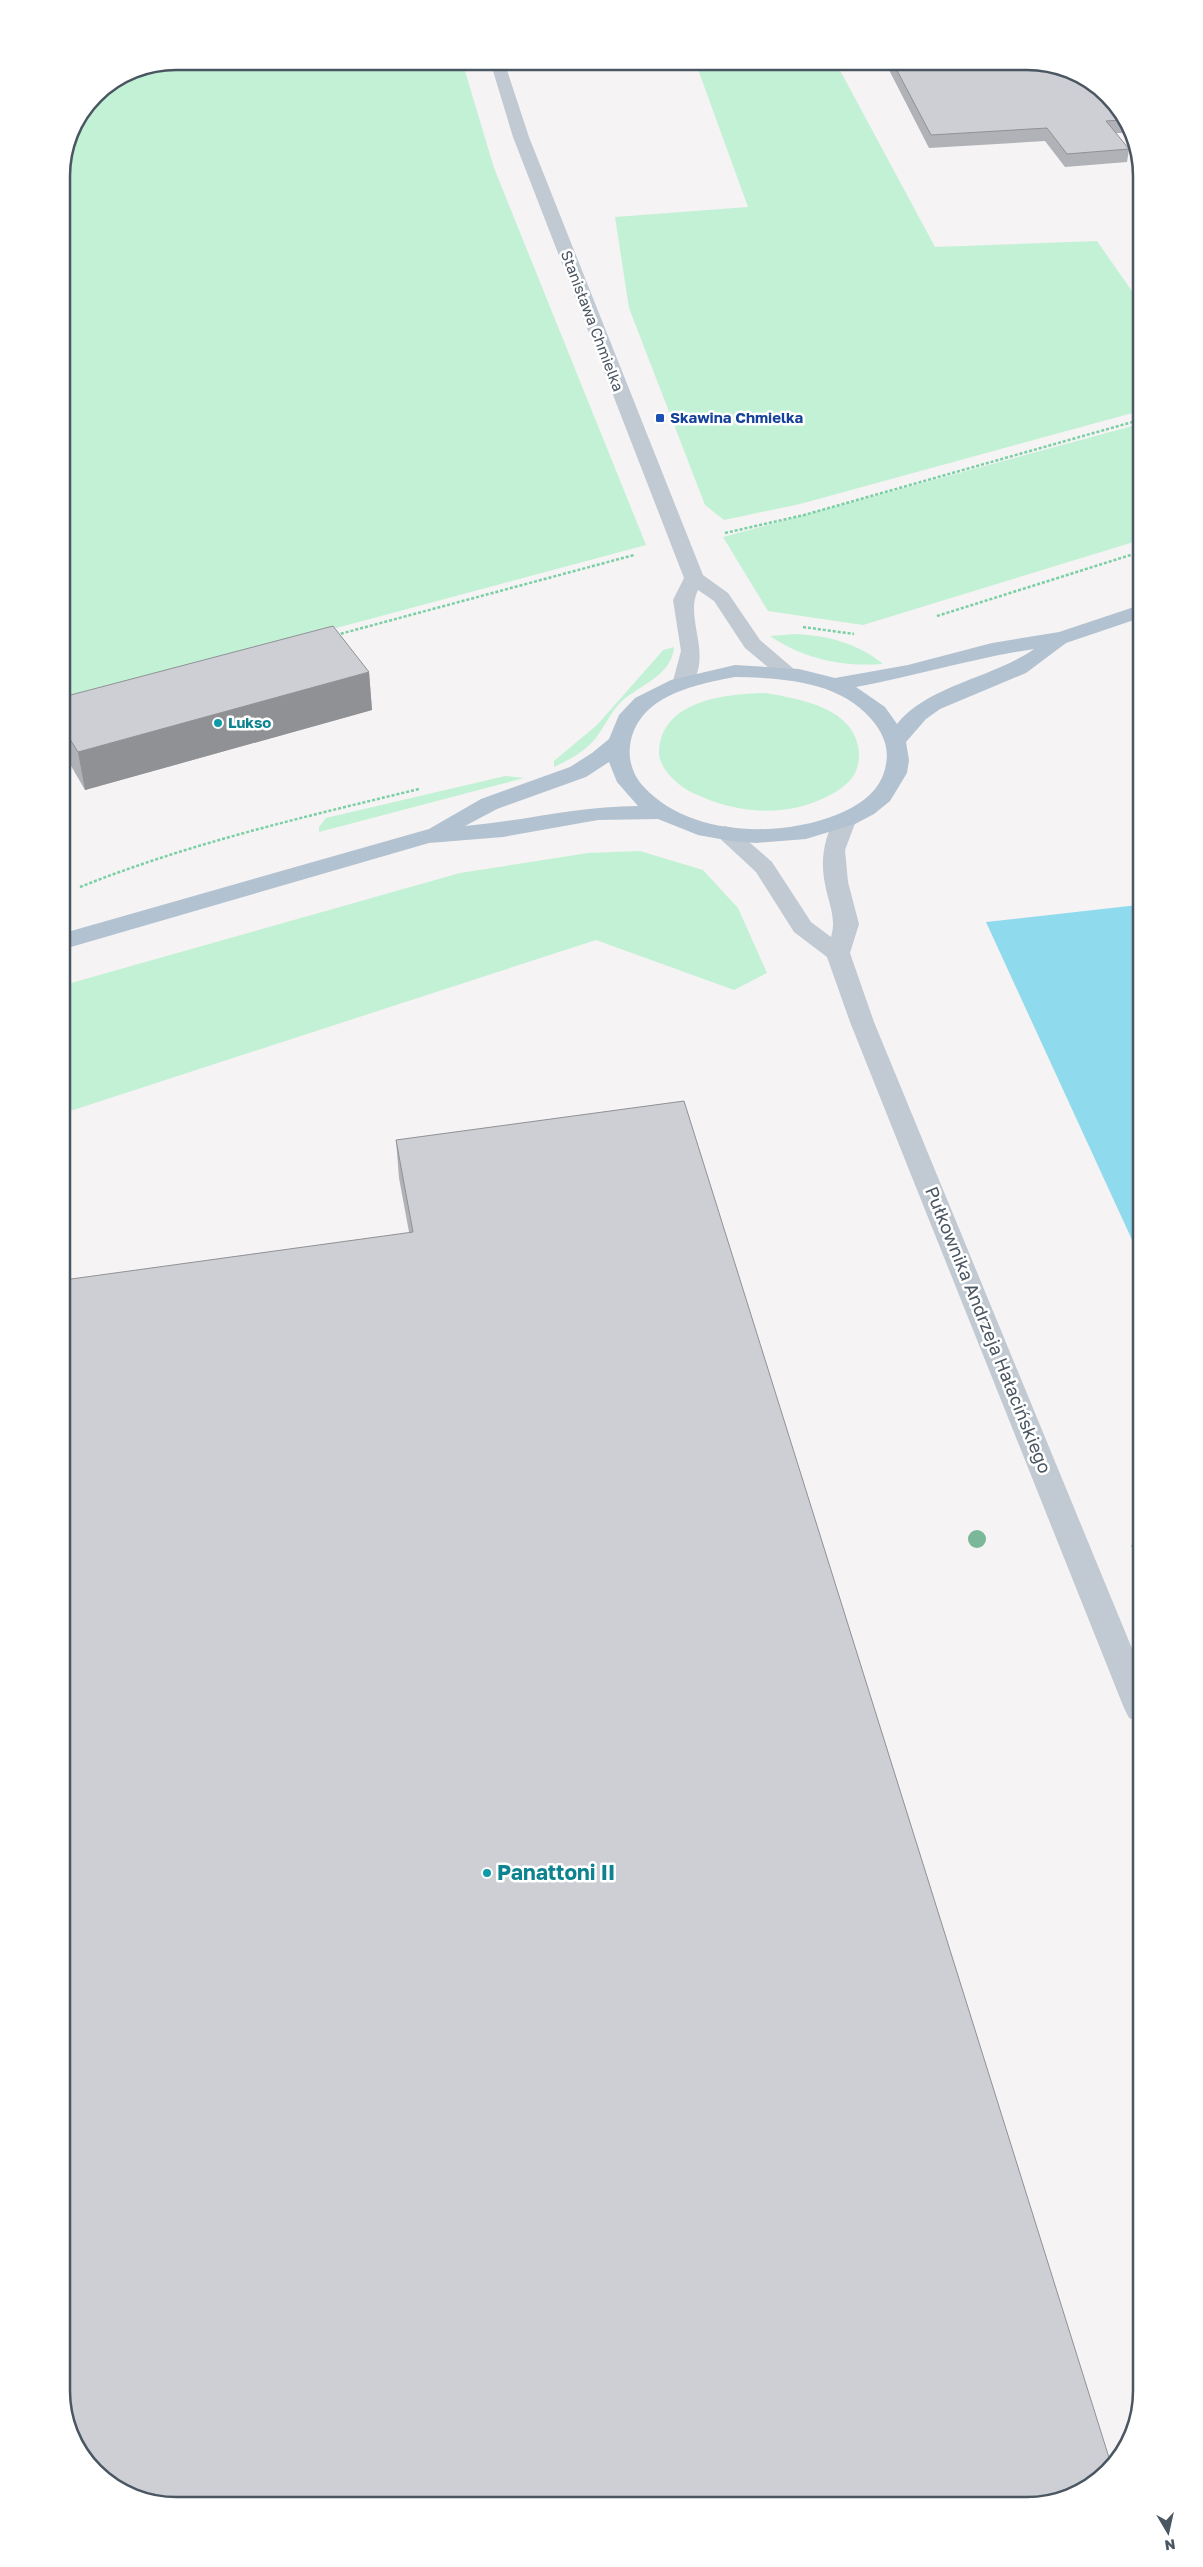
<svg xmlns="http://www.w3.org/2000/svg" width="1203" height="2567" font-family="'Golos Text',sans-serif">
  <rect width="100%" height="100%" fill="#f5f3f3"/>
  <g fill="#c3f1d5">
    <polygon points="176,61 462,61 494,168 646,545 63,701 61,169 70,132 95,95 133,70"/>
    <polygon points="695,61 835,61 935,247 1097,241 1136,297 1136,412 800,504 724,520 705,505 629,308 615,217 748,207"/>
    <polygon points="1136,425 1137,541 863,625 768,611 723,537"/>
    <path d="M796 634C829 636 857 643 883 664 842 667 804 659 770 636Z"/>
    <path d="M674 647C672 675 640 685 622 701 610 712 605 727 595 739 584 752 569 760 554 767V761L597 725 658 656 663 650Z"/>
    <path d="M765 693C796 698 851 707 858 746 860 756 859 765 854 775 848 785 835 793 824 798 782 818 734 813 693 793 678 786 658 768 659 751 662 700 726 694 765 693Z"/>
    <polygon points="505,776 524,778 319,832 319,827 326,818"/>
    <polygon points="640,851 703,870 738,908 767,973 734,990 596,940 64,1113 64,985 460,873 588,853"/>
  </g>
  <polygon fill="#90daee" points="1138,905 1139,1255 986,922"/>
  <g fill="none" stroke-linecap="round" stroke-linejoin="round">
    <g stroke="#7ad0a6" stroke-width="2.5" stroke-dasharray="3 2" stroke-linecap="butt">
      <polyline points="725,533 804,515 1136,421"/>
      <polyline points="937,616 1137,553"/>
      <polyline points="803,627 854,634"/>
      <polyline points="336,635 634,555"/>
      <path d="M80 887C190 843 304 817 419 789"/>
    </g>
    <polyline stroke="#7ad0a6" stroke-width="3" stroke-dasharray="4 2.5" stroke-linecap="butt" points="1132,1545 1139,1553"/>
    <path fill="#c1cad2" fill-rule="evenodd" d="M845 814 853 816 856 821 845 850 848 882 859 924 850 953 874 1022 1140 1668V1722L1129 1718 1124 1708 850 1022 827 957 794 932 756 872 714 833 717 828 725 826 733 828 772 862 811 922 831 937C837 918 828 902 825 884 820 860 824 836 837 816Z"/>
    <path fill="#c1cad2" fill-rule="evenodd" d="M490 61H504L529 137 703 575 728 593 760 640 795 670 798 674 795 678 788 680 781 678 745 648 714 601 698 590C684 618 713 654 691 685L684 687 677 685 673 681 681 651 673 600 684 578 513 137Z"/>
    <path fill="#b3c2d1" fill-rule="evenodd" d="M1137 606V619L1066 643 1026 673 940 709 926 719 906 742 909 760 907 773 890 801 874 814 855 824 806 839 756 843 731 841 698 835 658 819 598 820 503 837 429 843 64 949V933L429 829 481 799 570 767 592 753 609 739 619 715 635 698 671 680 735 665 799 669 835 678 908 665 992 643 1059 632ZM1034 649C993 678 928 685 897 724L885 707 856 687C916 676 974 658 1034 649ZM735 677C785 678 844 681 876 725 884 736 889 750 886 764 882 791 859 806 836 815 778 838 689 836 644 787 634 777 628 761 630 746 637 696 693 685 735 677ZM609 762 617 782 638 806C579 806 524 821 465 826L497 809 586 777Z"/>
  </g>
  <circle fill="#7bb799" cx="977" cy="1539" r="9"/>
  <g fill="#b0b2b7">
    <polygon points="889,61 1035,62 1097,85 1125,124 1123,133 1116,133 1129,149 1127,162 1065,167 1045,141 929,148 888,68"/>
    <polygon points="369,672 372,710 85,790 63,752 63,697"/>
    <polygon points="396,1140 1111,2464 409,1232 399,1178"/>
  </g>
  <polygon fill="#909195" points="369,672 372,710 85,790 78,752"/>
  <g fill="#cdcfd5" stroke="#909195">
    <polygon points="892,61 1035,62 1097,85 1122,120 1106,121 1129,149 1067,154 1047,128 931,135"/>
    <polygon points="333,626 369,672 78,752 63,728 63,697"/>
    <polygon points="684,1101 1111,2464 1064,2500 168,2505 106,2482 67,2428 64,1280 413,1232 396,1140"/>
  </g>
  <rect fill="#1a4fb4" stroke="#fff" stroke-width="2" x="655" y="413" width="10" height="10" rx="2.5"/>
  <g fill="#0f9aa8" stroke="#fff" stroke-width="2">
    <circle cx="218" cy="723" r="5"/>
    <circle cx="487" cy="1873" r="5"/>
  </g>
  <g text-anchor="middle" stroke-width="5" stroke-linejoin="round" paint-order="stroke">
    <g font-size="15" fill="#4a5661" stroke="#fff">
      <text transform="translate(592 321) rotate(69)" y="5">Stanisława Chmielka</text>
    </g>
    <g font-size="15" font-weight="bold" fill="#164399" stroke="#fff" text-anchor="start">
      <text x="670" y="423">Skawina Chmielka</text>
    </g>
    <g font-size="15" font-weight="bold" fill="#0d838f" stroke="#fff" text-anchor="start">
      <text x="228" y="728">Lukso</text>
    </g>
    <g font-size="18" fill="#4a5661" stroke="#fff">
      <text transform="translate(988 1330) rotate(68)" y="6">Pułkownika Andrzeja Hałacińskiego</text>
    </g>
    <g font-size="21" font-weight="bold" fill="#0d838f" stroke="#fff" text-anchor="start">
      <text x="497" y="1880">Panattoni II</text>
    </g>
  </g>
  <path d="M0 0H1203V2567H0ZM176 70H1027A106 106 0 0 1 1133 176V2391A106 106 0 0 1 1027 2497H176A106 106 0 0 1 70 2391V176A106 106 0 0 1 176 70Z" fill="#fff" fill-rule="evenodd"/>
  <path fill="none" stroke="#4a5661" stroke-width="2.5" d="M176 70H1027A106 106 0 0 1 1133 176V2391A106 106 0 0 1 1027 2497H176A106 106 0 0 1 70 2391V176A106 106 0 0 1 176 70Z"/>
  <g transform="translate(1168 2532) rotate(171)" stroke="#ffffff" stroke-width="4" paint-order="stroke">
  <path d="M0-4L9 19L0 12L-9 19Z" fill="#4a5661"/>
  <text y="-8" font-size="14" font-weight="bold" text-anchor="middle" fill="#4a5661">N</text>
  </g>
</svg>
